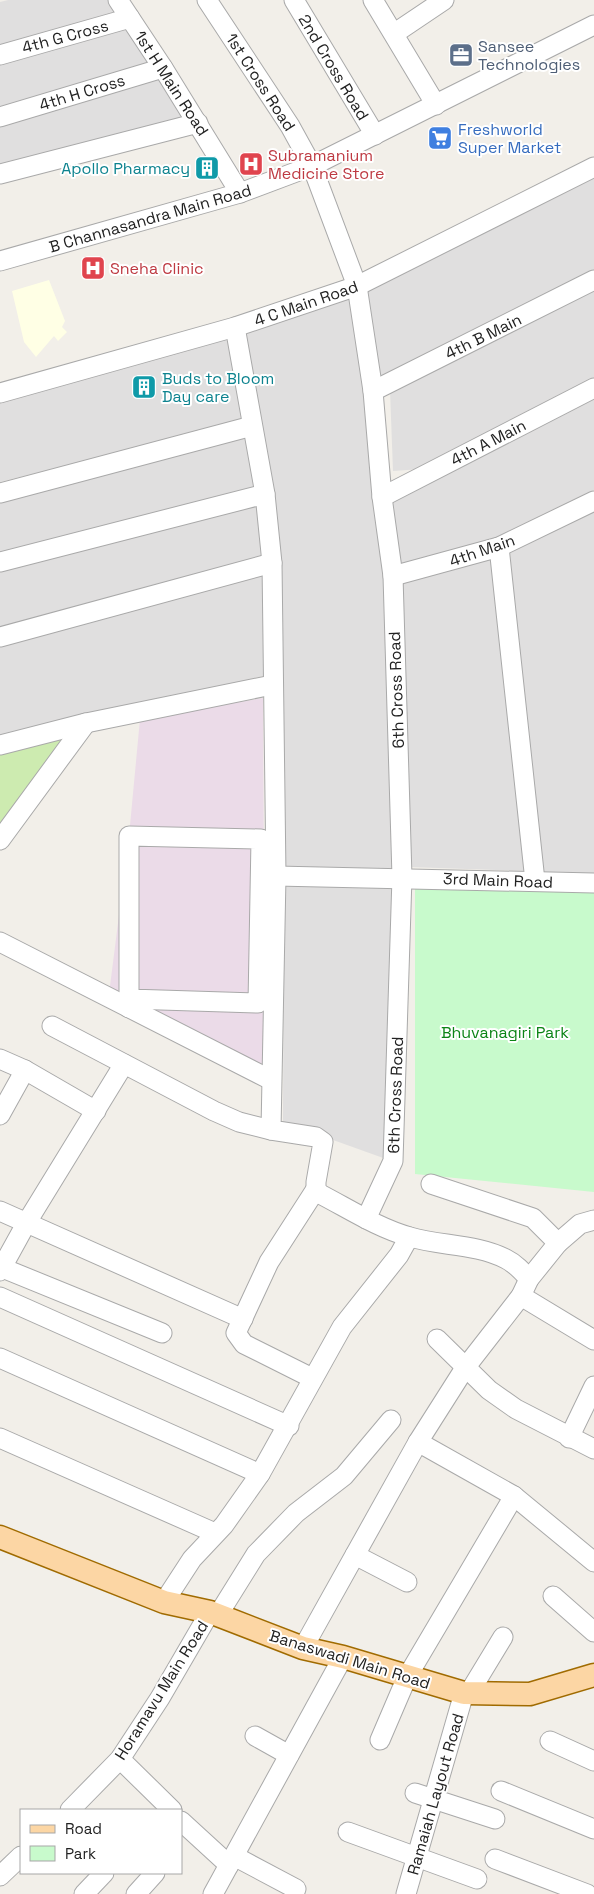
<svg xmlns="http://www.w3.org/2000/svg" width="594" height="1894" font-family="'Space Grotesk',sans-serif">
  <rect width="100%" height="100%" fill="#f2efe9"/>
  <g fill="#e0dfdf">
    <polygon points="8,0 111,0 122,15 0,49 0,2"/>
    <polygon points="126,26 155,64 0,110 0,61"/>
    <polygon points="161,74 187,117 0,170 0,121"/>
    <polygon points="594,173 594,275 378,380 362,290"/>
    <polygon points="594,286 594,381 422,469 393,471 390,390"/>
    <polygon points="351,298 387,578 396,870 285,870 274,489 241,332"/>
    <polygon points="230,336 246,421 0,482 0,397"/>
    <polygon points="594,394 594,490 494,543 397,570 389,501"/>
    <polygon points="247,431 258,490 0,555 0,496"/>
    <polygon points="260,501 266,560 0,631 0,567"/>
    <polygon points="594,511 594,875 537,876 510,551"/>
    <polygon points="495,555 526,871 410,867 400,582"/>
    <polygon points="267,573 268,675 0,738 0,644"/>
    <polygon points="394,885 386,1159 283,1122 284,886"/>
  </g>
  <polygon fill="#ebdbe8" points="263,698 265,1071 109,994 129,836 140,719"/>
  <polygon fill="#ffffe5" points="49,280 65,321 62,327 67,332 58,341 54,336 36,357 24,342 12,291"/>
  <polygon fill="#cdebb0" points="68,734 0,827 0,752"/>
  <polygon fill="#c8facc" points="415,888 594,889 594,1192 415,1174"/>
  <g fill="none" stroke-linecap="round" stroke-linejoin="round">
    <defs>
      <g id="minor">
        <polyline points="118,0 163,68 240,193"/>
        <polyline points="207,0 290,126 312,166 357,286 373,391 382,497 393,576 402,877 393,1161 366,1219"/>
        <polyline points="294,0 375,135"/>
        <polyline points="373,0 436,105"/>
        <polyline points="395,33 444,0"/>
        <polyline points="0,55 130,18"/>
        <polyline points="0,117 163,68"/>
        <polyline points="0,174 198,123"/>
        <polyline points="0,261 240,193 312,166 594,25"/>
        <path d="M235 327 265 494 272 563 276 876 271 1130 316 1137 323 1142 316 1182V1189L320 1194C349 1209 378 1228 410 1237 441 1246 477 1244 506 1259 516 1264 522 1271 529 1279"/>
        <polyline points="373,391 594,280"/>
        <polyline points="0,393 235,327 357,286 594,167"/>
        <polyline points="0,493 252,426"/>
        <polyline points="382,497 594,388"/>
        <polyline points="499,547 535,881"/>
        <polyline points="0,562 265,494"/>
        <polyline points="393,576 499,547 594,501"/>
        <polyline points="0,637 272,563"/>
        <polyline points="0,745 86,723 272,685"/>
        <polyline points="0,840 86,723"/>
        <polyline points="276,876 594,883"/>
        <polyline points="0,942 271,1080"/>
        <polyline points="129,999 258,1003 261,839 129,836 129,1008"/>
        <polyline points="52,1026 214,1111 239,1122 271,1130"/>
        <polyline points="0,1059 25,1070 96,1111"/>
        <polyline points="0,1115 25,1070"/>
        <polyline points="431,1184 533,1218 558,1243"/>
        <polyline points="0,1211 243,1319"/>
        <polyline points="0,1267 162,1333"/>
        <polyline points="0,1271 27,1222 124,1064"/>
        <polyline points="521,1296 594,1340"/>
        <polyline points="0,1297 289,1426"/>
        <polyline points="437,1339 489,1390 516,1409 594,1449"/>
        <polyline points="0,1358 260,1474"/>
        <polyline points="312,1378 244,1344 236,1333 269,1262 316,1189"/>
        <polyline points="0,1438 215,1533"/>
        <polyline points="569,1438 594,1386"/>
        <polyline points="418,1442 514,1496 594,1562"/>
        <polyline points="355,1555 407,1582"/>
        <polyline points="553,1596 594,1632"/>
        <polyline points="164,1602 192,1559 224,1525 260,1474 342,1327 399,1255 409,1237"/>
        <polyline points="218,1615 256,1554 296,1513 344,1476 391,1420"/>
        <polyline points="303,1648 418,1442 465,1368 521,1296 529,1279 558,1243 580,1224 594,1220"/>
        <polyline points="469,1693 503,1637"/>
        <polyline points="255,1736 289,1755"/>
        <polyline points="380,1740 407,1677 514,1496"/>
        <polyline points="550,1741 594,1761"/>
        <polyline points="120,1759 172,1810"/>
        <polyline points="501,1791 594,1829"/>
        <polyline points="415,1793 495,1819"/>
        <polyline points="70,1810 120,1759 160,1698 210,1612"/>
        <polyline points="181,1821 229,1865"/>
        <polyline points="348,1832 477,1879"/>
        <polyline points="234,1856 296,1889"/>
        <polyline points="495,1859 587,1894"/>
        <polyline points="0,1876 21,1856"/>
        <polyline points="84,1894 104,1873"/>
        <polyline points="136,1894 155,1873"/>
        <polyline points="213,1894 343,1657"/>
        <polyline points="406,1894 464,1693"/>
      </g>
      <polyline id="major" points="0,1537 164,1602 210,1612 303,1648 343,1657 464,1693 530,1694 594,1675"/>
    </defs>
    <use href="#minor" stroke="#a9a9a9" stroke-width="21"/>
    <use href="#major" stroke="#a06b00" stroke-width="25"/>
    <use href="#minor" stroke="#fff" stroke-width="19"/>
    <use href="#major" stroke="#fcd6a4" stroke-width="22"/>
  </g>
  <defs>
    <symbol id="office-square" viewBox="-11 -11 22 22"><rect x="-9" y="-9" width="18" height="18" rx="4" fill="#5c6f8a" stroke="#fff"/><path d="M-6-3h4V-5.5h4V-3h4V5H-6ZM-1-4.5V-3h2v-1.5ZM-6 0V1H6V0Z" fill="#fff"/></symbol>
    <symbol id="supermarket-square" viewBox="-11 -11 22 22"><rect x="-9" y="-9" width="18" height="18" rx="4" fill="#3f7fe0" stroke="#fff"/><path d="M-6-5.5h2.5l.6 2H6L4.5 2H-2.5L-4.4-4H-6ZM-1.5 3.2a1.3 1.3 0 1 0 .1 0ZM3 3.2a1.3 1.3 0 1 0 .1 0Z" fill="#fff"/></symbol>
    <symbol id="hospital-square" viewBox="-11 -11 22 22"><rect x="-9" y="-9" width="18" height="18" rx="4" fill="#e0444e" stroke="#fff"/><path d="M-5-5h3v3.5h4V-5h3V5h-3V1.5h-4V5h-3Z" fill="#fff"/></symbol>
    <symbol id="building-square" viewBox="-11 -11 22 22"><rect x="-9" y="-9" width="18" height="18" rx="4" fill="#0f9aa8" stroke="#fff"/><path d="M-4-6H4V6H1V3H-1V6H-4ZM-2.5-4.3h1.7v1.8h-1.7ZM.8-4.3h1.7v1.8H.8ZM-2.5-1h1.7V.8h-1.7ZM.8-1h1.7V.8H.8Z" fill="#fff"/></symbol>
  </defs>
  <g fill-rule="evenodd">
    <use href="#office-square" x="447" y="41" width="28" height="28"/>
    <use href="#supermarket-square" x="426" y="124" width="28" height="28"/>
    <use href="#hospital-square" x="237" y="150" width="28" height="28"/>
    <use href="#building-square" x="193" y="154" width="28" height="28"/>
    <use href="#hospital-square" x="79" y="254" width="28" height="28"/>
    <use href="#building-square" x="130" y="373" width="28" height="28"/>
  </g>
  <g text-anchor="middle" stroke-width="4" stroke-linejoin="round" paint-order="stroke">
    <g font-size="16" fill="#222" stroke="#fff">
      <text transform="translate(65 36) rotate(-15)" y="6">4th G Cross</text>
      <text transform="translate(334 67) rotate(59)" y="6">2nd Cross Road</text>
      <text transform="translate(261 82) rotate(57)" y="6">1st Cross Road</text>
      <text transform="translate(172 83) rotate(57)" y="6">1st H Main Road</text>
      <text transform="translate(82 92) rotate(-17)" y="6">4th H Cross</text>
      <text transform="translate(150 218) rotate(-16)" y="6">B Channasandra Main Road</text>
      <text transform="translate(306 303) rotate(-19)" y="6">4 C Main Road</text>
      <text transform="translate(483 336) rotate(-26)" y="6">4th B Main</text>
      <text transform="translate(488 442) rotate(-27)" y="6">4th A Main</text>
      <text transform="translate(482 550) rotate(-19)" y="6">4th Main</text>
      <text transform="translate(396 690) rotate(-92)" y="6">6th Cross Road</text>
      <text transform="translate(498 880) rotate(2)" y="6">3rd Main Road</text>
      <text transform="translate(395 1095) rotate(-88)" y="6">6th Cross Road</text>
      <text transform="translate(350 1659) rotate(17)" y="6">Banaswadi Main Road</text>
      <text transform="translate(161 1690) rotate(-58)" y="6">Horamavu Main Road</text>
      <text transform="translate(435 1794) rotate(-74)" y="6">Ramaiah Layout Road</text>
    </g>
    <g font-size="16" fill="#4e5e75" stroke="#fff" text-anchor="start">
      <text x="478" y="52">Sansee<tspan x="478" dy="18">Technologies</tspan></text>
    </g>
    <g font-size="16" fill="#366cbe" stroke="#fff" text-anchor="start">
      <text x="458" y="135">Freshworld<tspan x="458" dy="18">Super Market</tspan></text>
    </g>
    <g font-size="16" fill="#be3a42" stroke="#fff" text-anchor="start">
      <text x="268" y="161">Subramanium<tspan x="268" dy="18">Medicine Store</tspan></text>
      <text x="110" y="274">Sneha Clinic</text>
    </g>
    <g font-size="16" fill="#0d838f" stroke="#fff" text-anchor="end">
      <text x="190" y="174">Apollo Pharmacy</text>
      <text x="162" y="384" text-anchor="start">Buds to Bloom<tspan x="162" dy="18">Day care</tspan></text>
    </g>
    <g font-size="16" fill="#0c8416" stroke="#fff">
      <text x="505" y="1038">Bhuvanagiri Park</text>
    </g>
  </g>
  <rect x="20" y="1809" width="162" height="65" fill="#ffffff" stroke="#a7a7a7"/>
  <rect x="30" y="1825" width="25" height="8" fill="#fcd6a4" stroke="#a7a7a7"/>
  <text x="65" y="1834" font-size="15" fill="#222222">Road</text>
  <rect x="30" y="1846" width="25" height="15" fill="#c8facc" stroke="#a7a7a7"/>
  <text x="65" y="1859" font-size="15" fill="#222222">Park</text>
</svg>
